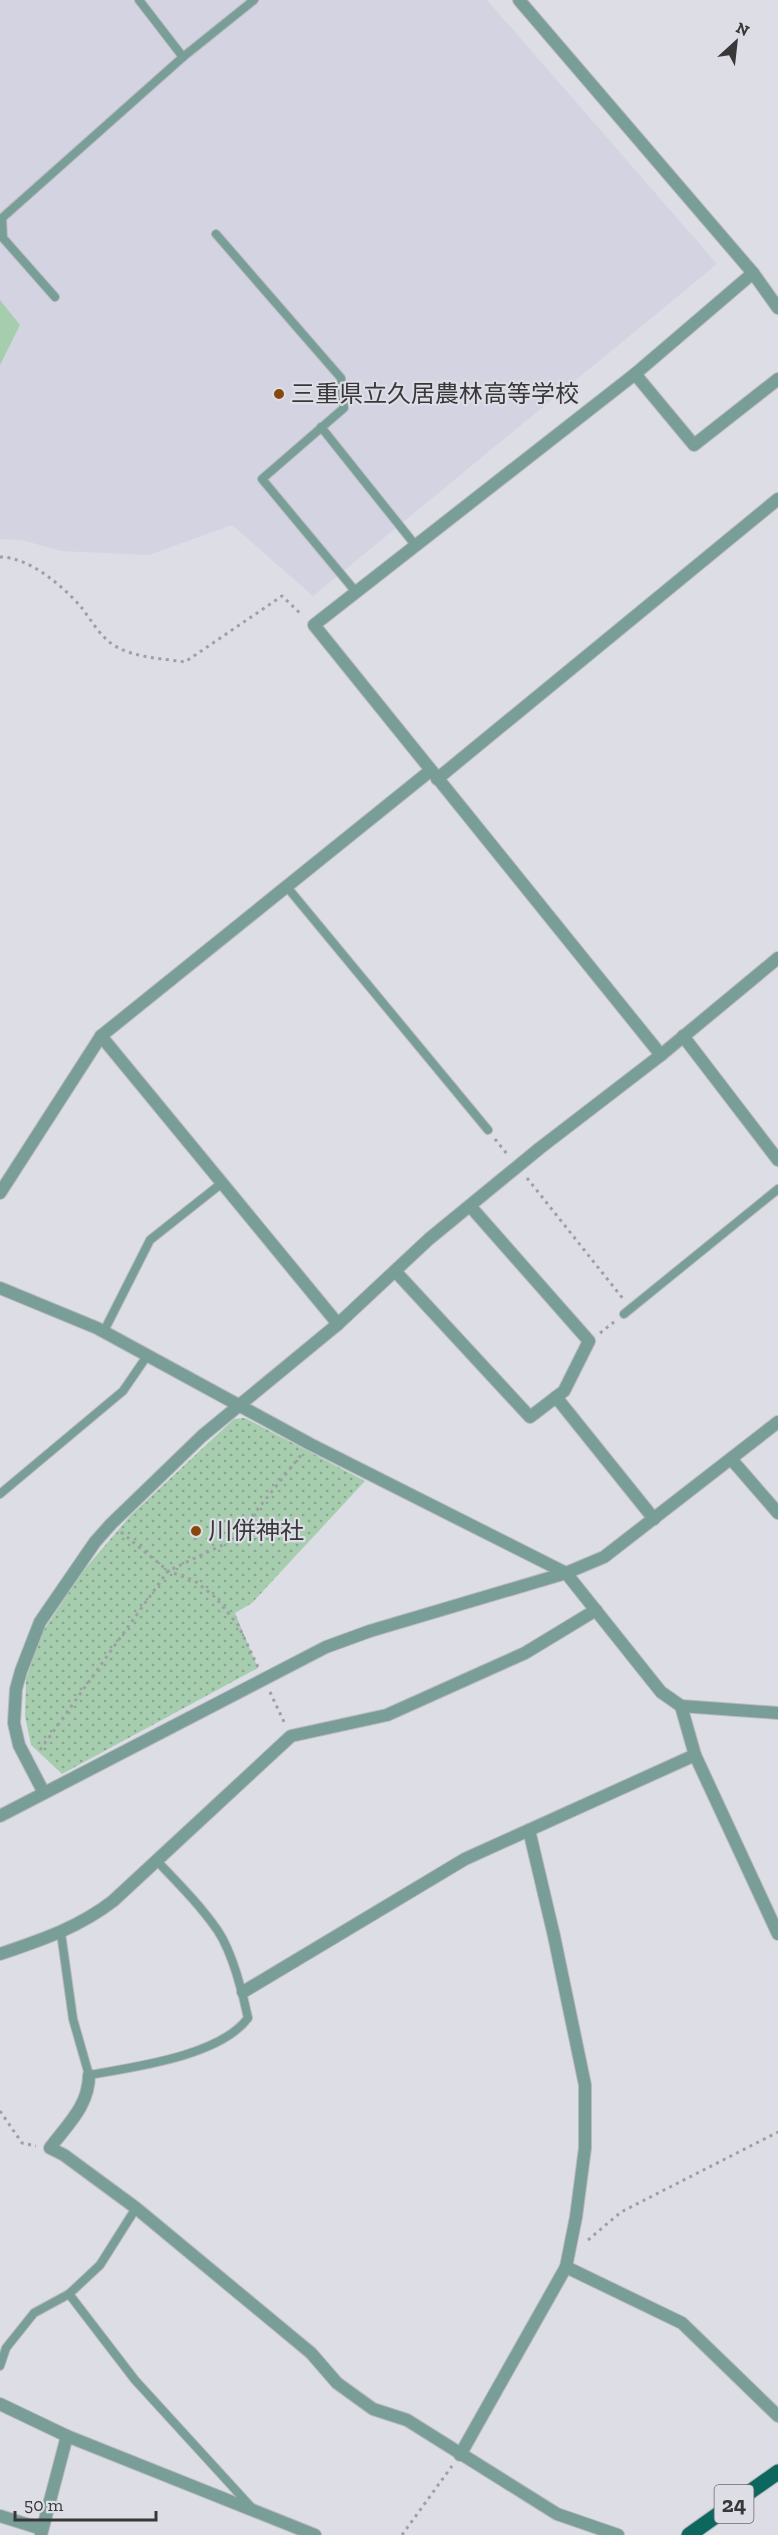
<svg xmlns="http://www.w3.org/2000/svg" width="778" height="2535" font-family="'Zilla Slab','Noto Sans JP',serif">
  <defs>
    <pattern id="park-dots" width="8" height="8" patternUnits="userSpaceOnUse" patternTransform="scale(1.5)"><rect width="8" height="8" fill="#a7cdaf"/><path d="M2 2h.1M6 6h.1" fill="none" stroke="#89a790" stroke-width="1.8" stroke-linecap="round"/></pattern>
  </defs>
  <rect width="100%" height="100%" fill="#dddde5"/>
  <polygon fill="#d3d3e2" points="0,0 487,0 717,264 313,596 232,525 149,555 61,551 22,540 0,539"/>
  <polygon fill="#a7cdaf" points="0,300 20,325 0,365"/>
  <polygon fill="url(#park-dots)" points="245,1418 365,1481 252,1603 235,1613 258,1668 62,1774 31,1745 25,1716 26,1679 41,1634 84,1570 131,1515 234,1419"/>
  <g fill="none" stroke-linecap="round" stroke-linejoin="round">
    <defs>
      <g id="service">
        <polyline points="139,0 183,57 254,0"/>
        <polyline points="216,234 341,378 344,408 262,479 356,592"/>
        <polyline points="55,297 3,238 2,218 183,57"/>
        <polyline points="321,427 416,546"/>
        <polyline points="287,887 488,1130"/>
        <polyline points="624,1314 778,1189"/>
        <polyline points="104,1331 150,1240 222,1183"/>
        <polyline points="0,1494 123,1391 147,1356"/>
        <path d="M61 1933 73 2019 89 2075C134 2067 220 2056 248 2018 243 1993 232 1952 218 1931 200 1905 178 1883 157 1861"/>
        <polyline points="69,2294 135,2380 252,2508"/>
        <polyline points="0,2366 6,2348 34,2313 69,2294 100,2265 136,2208"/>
      </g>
      <g id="minor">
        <polyline points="519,0 753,273 778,308"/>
        <polyline points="635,374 694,445 778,379"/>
        <polyline points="437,779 778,499"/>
        <polyline points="101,1036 338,1324"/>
        <polyline points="683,1036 778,1160"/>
        <polyline points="661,1055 314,625 635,374 753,273"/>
        <polyline points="0,1193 101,1036 430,771"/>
        <polyline points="395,1271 530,1417 564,1391 589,1341 470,1206"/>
        <polyline points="0,1288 97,1328 310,1444 566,1573 661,1692 681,1706 778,1713"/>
        <polyline points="556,1397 654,1519"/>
        <polyline points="732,1460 778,1513"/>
        <polyline points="566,1573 604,1557 778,1422"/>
        <polyline points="681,1706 695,1755 778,1934"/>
        <polyline points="44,1793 19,1745 14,1723 16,1689 21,1671 40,1622 95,1542 111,1524 202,1436 338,1324 429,1239 540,1148 661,1055 778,958"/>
        <path d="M0 1954C41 1940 78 1928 113 1901L291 1736 387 1715 525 1653 596 1610"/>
        <polyline points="243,1992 465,1859 695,1755"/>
        <path d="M89 2075C89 2106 67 2125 50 2148L64 2155 136 2208 311 2353 337 2383 373 2409 407 2420 557 2514 618 2535"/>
        <polyline points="566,2267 682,2323 778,2416"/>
        <polyline points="460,2455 566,2267 576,2217 585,2148 585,2085 554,1936 529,1830"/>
        <polyline points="0,2516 42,2529"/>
        <polyline points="41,2535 67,2436"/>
      </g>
      <g id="tertiary">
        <polyline points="0,1816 326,1647 370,1631 566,1573"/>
        <polyline points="0,2404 67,2436 315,2535"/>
      </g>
      <polyline id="primary" points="689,2535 778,2472"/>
    </defs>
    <use href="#service" stroke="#b9b9c0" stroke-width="10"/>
    <use href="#minor" stroke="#b9b9c0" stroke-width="14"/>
    <use href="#tertiary" stroke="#b9b9c0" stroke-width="14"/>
    <use href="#primary" stroke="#b9b9c0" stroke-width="17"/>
    <g stroke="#9f9fa5" stroke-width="3" stroke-dasharray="3 4.5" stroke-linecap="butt">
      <path d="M0 557C29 557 63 586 81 607 89 617 97 631 107 640 127 658 160 658 185 662L282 596 302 615"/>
      <polyline points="495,1139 507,1154"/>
      <polyline points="527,1178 624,1300"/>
      <polyline points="600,1333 614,1322"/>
      <polyline points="121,1532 168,1571 195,1581 216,1598 238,1625 258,1667"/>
      <polyline points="270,1692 285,1724"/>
      <polyline points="40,1750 168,1571 233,1540 301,1455"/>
      <polyline points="0,2111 22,2143 36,2146"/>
      <polyline points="588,2240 621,2212 778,2132"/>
      <polyline points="402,2535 452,2466"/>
    </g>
    <use href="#service" stroke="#799e97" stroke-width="8"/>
    <use href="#minor" stroke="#799e97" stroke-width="12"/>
    <use href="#tertiary" stroke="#799e97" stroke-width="12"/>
    <use href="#primary" stroke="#0c675e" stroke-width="15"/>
  </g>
  <g fill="#87490b" stroke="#dddde5" stroke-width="2">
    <circle cx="279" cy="394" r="6"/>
    <circle cx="196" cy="1531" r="6"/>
  </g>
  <g text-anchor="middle" stroke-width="4.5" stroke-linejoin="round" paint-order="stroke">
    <rect fill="#dddde5" stroke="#6a6a6e" stroke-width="1.5" x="714.5" y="2485" width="39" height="38" rx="4.5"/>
    <g font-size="22" font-weight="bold" fill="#38383b">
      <text x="734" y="2512">24</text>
    </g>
    <g font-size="24" fill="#38383b" stroke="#dddde5" text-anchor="start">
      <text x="291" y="402">三重県立久居農林高等学校</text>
      <text x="208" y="1539">川併神社</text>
    </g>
  </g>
  <g transform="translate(736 42) rotate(27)" stroke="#dddde5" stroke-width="4.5" paint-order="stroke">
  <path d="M0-4.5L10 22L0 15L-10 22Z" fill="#38383b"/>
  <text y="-9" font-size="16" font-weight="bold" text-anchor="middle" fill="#38383b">N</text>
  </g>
  <path d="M15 2511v9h141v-9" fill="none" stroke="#38383b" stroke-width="3"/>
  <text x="24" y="2511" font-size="18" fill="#38383b" stroke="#dddde5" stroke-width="4.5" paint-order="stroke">50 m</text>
</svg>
